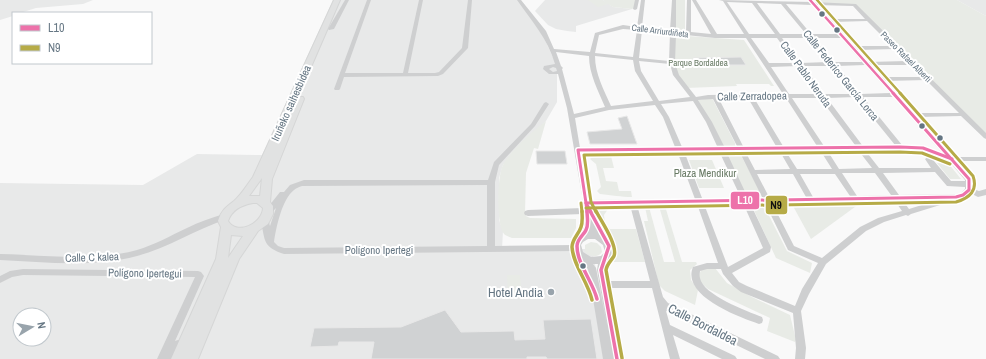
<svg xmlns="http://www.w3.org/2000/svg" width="986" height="359" font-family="'Archivo Narrow',sans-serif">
  <rect width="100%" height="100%" fill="#f9f9f9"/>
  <g fill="#e8e9e9" fill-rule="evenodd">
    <polygon points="0,0 93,0 83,4 36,8 20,13 13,13 13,16 0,20"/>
    <path d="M333 0H520L544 38 557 66V102L546 121 511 154 503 165 499 178V220L503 231 502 249H592L614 359H0V183L143 185 197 154 262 155ZM20 315H44V339H20Z"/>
    <polygon points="545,0 603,0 613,7 632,9 576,26 576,32 567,31 556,29 548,25 535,11"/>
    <polygon points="957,0 986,0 986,16"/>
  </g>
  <g fill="#e8ebe6">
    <polygon points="588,0 602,0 607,4 603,0 636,0 635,7 632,9 613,7 608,4 598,7"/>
    <polygon points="676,0 685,0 685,32 676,31"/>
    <polygon points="815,0 957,0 986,16 986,135 856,5 818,3"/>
    <polygon points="673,35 744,40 774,86 771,86 769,84 736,84 737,86 686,88 676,75"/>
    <polygon points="712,98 735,143 735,146 723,146 698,100"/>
    <path d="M546 121 538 149 534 148 526 173 525 213 526 216 530 218 576 219V228L571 238H512C510 237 506 236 504 234 496 225 497 176 503 165 509 152 534 130 546 121Z"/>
    <path d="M737 150 739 152 761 193V197C756 199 750 199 746 196L726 153 727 151Z"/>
    <path d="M593 156H611L614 168H603L606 181 617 182 619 191H631L632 197C621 197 612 195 600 194L597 191 601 187 596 164 590 159Z"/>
    <polygon points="689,160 712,160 724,188 699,188"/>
    <polygon points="937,163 948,163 961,179 950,179"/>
    <polygon points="754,204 763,204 787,251 812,263 810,273 776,258 752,206"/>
    <polygon points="859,204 811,239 793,206"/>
    <path d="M626 206 627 208 608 209 604 215 605 224 610 229H636L645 262H614C618 237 600 232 597 210L602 207Z"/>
    <polygon points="659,206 665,206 682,262 696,262 697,264 690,270 691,280 698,290 695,305 665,291 659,285 644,221 648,221 645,207 649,207 664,262 675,262"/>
    <path d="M591 242 597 243 601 247 602 252C598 258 591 257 585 252V245Z"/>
    <polygon points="702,268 715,268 727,283 752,297 790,315 796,340 795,342 767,331 770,318 708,289 698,280 699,275"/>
    <polygon points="507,275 520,275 522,295 508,296"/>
  </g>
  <g fill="#d0d2d3" stroke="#e8e8e8">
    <polygon points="741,57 746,65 697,65 693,58"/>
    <polygon points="627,116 637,144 590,144 587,132 622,129 618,118"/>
    <polygon points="536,151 565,151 567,164 537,164"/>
    <polygon points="445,310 461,332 514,331 515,340 545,339 543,320 591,319 597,359 547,359 546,357 527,357 527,359 371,359 374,342 339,342 338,346 310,347 314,328 401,327"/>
  </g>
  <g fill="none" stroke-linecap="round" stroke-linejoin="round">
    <defs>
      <path id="highway" d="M334 0H340L298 97H303L304 99 272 179 270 202 273 206V214L268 224 258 231 239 259 198 359H171L216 259 221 227 218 221C221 211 226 207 234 201 241 195 247 185 253 177ZM262 178 260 196H249ZM253 203H257L263 208C262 224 237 236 228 221 232 209 242 205 253 203ZM231 235 243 236 228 258Z"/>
    </defs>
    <use href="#highway" stroke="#d5d6d6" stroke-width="2"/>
    <g fill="#cecfd0" fill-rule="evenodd">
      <polygon points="345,0 349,0 334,29 329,30 328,29"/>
      <polygon points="367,0 371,0 345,73 403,73 419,0 423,0 408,73 435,73 439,72 462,48 468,0 472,0 468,48 443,74 438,76 344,77 340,89 339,90 335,90 334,89"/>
      <path d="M517 0H521L546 31 554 49 590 52 595 33 623 25 637 27 641 0H645L642 27 670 30 672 0H676V31L686 32 687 0H691V32L711 34 692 0H696L717 34H744L723 1 719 0 813 2 856 4 986 133V139L984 138 961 116 918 117 953 157H986V161H957L972 179 973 189 979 191 986 189V195L978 197 970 193 966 197 953 200V201L911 214 908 216 906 215 884 222 866 231 826 264 809 294 801 311 806 348 805 359H795L796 348 793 313 741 292 733 286 723 274 721 269H707L700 271C700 273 699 275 700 278 703 295 747 311 762 317L763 320 762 323 759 324C739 317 681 296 693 267L707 263H718L697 204 637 205 663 297 668 303 778 356 780 359H765L666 311 670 325 735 356 737 359H722L673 335 680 359H670L652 288H609L622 359H603L588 269 577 257 575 251 284 254C263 247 265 241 261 221L262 219H268L270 226 276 208C273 211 271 214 266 213L265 211 280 192H284L290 185 304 180H488L494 162 531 124 544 103 546 102 549 104 535 126 499 165 495 182V246L574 245 583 228V214L528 216 525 215 524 213 525 211 528 210 583 208 584 207 567 108 558 74H549L543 69 544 66 555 64C548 39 531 20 517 0ZM727 2 752 3 775 34H749ZM757 3 781 4 806 34H780ZM786 4 812 5 838 34H811ZM817 5 853 6 865 19H830ZM867 21 892 46H854L833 22ZM623 29 637 30 633 57 595 53 599 35ZM642 30 670 33 669 61 639 58ZM676 34 715 38H746L783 94 708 95 696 97 679 75 675 63ZM751 38H777L795 63H769ZM782 38H808L828 62 801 63ZM814 38H841L862 62H834ZM895 49 907 61 868 62 857 50ZM556 52 589 56C589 74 598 90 605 107L574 114 562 69 563 68 561 66ZM595 56 633 60 635 71 653 101 611 106C604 90 595 74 595 56ZM639 61 670 64 673 75 690 97 659 101 641 71ZM865 65 890 93 860 94 837 66ZM871 65H910L923 77H882ZM798 66 818 94H789L771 67ZM804 66H831L853 94H824ZM553 67 556 68 557 71 553 72 549 69ZM926 80 959 113H914L885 81ZM856 97 895 145H862L827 98ZM863 97H893L943 154 923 146 902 145ZM748 98 776 146H743L719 99ZM754 98H786L817 146H783ZM792 98H820L855 145 824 146ZM713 99 737 146H724L712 122 698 100ZM693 101 706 122 717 146 682 147 669 117 661 104ZM655 105 663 117 675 147 580 148 575 118 609 110ZM900 149 922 150 937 157H928L925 159 931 168H879L865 150ZM779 150 790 169 755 170 745 151ZM785 150H820L832 169H797ZM827 150H858L872 168 839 169ZM677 151 695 199 589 200 581 152ZM684 151H719L741 198H702ZM726 151H739L762 197 748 198ZM934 161H949L965 180V181H951ZM935 172 947 186 965 187V189L961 193 956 194 899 195 883 173ZM842 173H875L891 195 857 196ZM757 174H793L806 197H769ZM800 174H835L850 196 813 197ZM487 185V246L284 248 278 246 274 242C276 228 282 199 294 190 296 188 299 187 302 186ZM938 200 909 209 903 201ZM895 201 902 211 878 218 860 227 822 258 794 246 772 203ZM743 203 763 248 728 267 704 204ZM750 203H765L788 250 818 263 802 289 795 306 747 286 739 282 732 273 770 252 771 247ZM630 205 650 281H607L605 270 606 263 613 253C610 241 609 241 599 234L591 206ZM588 239H595L603 245 605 252 601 256 591 257 583 252 581 245 583 242ZM593 264H598L597 270 607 326 596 268Z"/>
      <polygon points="635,0 639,0 637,9 635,10 633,9"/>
      <path d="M224 214 227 215 228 217 227 219C196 229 168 248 137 256 92 268 45 262 0 260V254C45 255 93 262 137 250 154 245 170 236 187 228 199 222 211 218 224 214Z"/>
      <polygon points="23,269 198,271 201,272 204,276 175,341 178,340 181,341 183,344 174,359 157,359 195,277 23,275 12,277 0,283 0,276 10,271"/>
    </g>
    <use href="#highway" fill="#e1e2e2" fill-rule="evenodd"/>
    <defs>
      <polyline id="bus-1-far2" points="810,0 894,94"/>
      <g id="bus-1-far1">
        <polyline points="586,203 956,197 963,195 969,190 969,179 893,93"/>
        <polyline points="586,203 587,212"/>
        <polyline points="591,212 586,203 578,150 900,147 923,148 952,159"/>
      </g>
      <g id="bus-1">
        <path d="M587 211C587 217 589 224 586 230 584 235 577 239 577 246 577 264 593 282 597 299"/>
        <polyline points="590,211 609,246 601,270 617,359"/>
      </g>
      <polyline id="bus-2-far2" points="817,0 901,94"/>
      <g id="bus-2-far1">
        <polyline points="581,203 582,212"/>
        <path d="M586 208 956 202C970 198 978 190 973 176L900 93"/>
        <polyline points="596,212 591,202 584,155 900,152 922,153 950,164"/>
      </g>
      <g id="bus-2">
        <path d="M582 211C582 216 583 222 581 227 579 234 572 239 572 247 573 265 588 282 592 300"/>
        <path d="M596 211C601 221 618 245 614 256 611 261 607 264 606 270L622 358"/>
      </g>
    </defs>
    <use href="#bus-1-far2" stroke="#fff" stroke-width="5"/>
    <use href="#bus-1-far1" stroke="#fff" stroke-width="6"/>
    <use href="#bus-1" stroke="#fff" stroke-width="6"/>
    <use href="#bus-2-far2" stroke="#fff" stroke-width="5"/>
    <use href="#bus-2-far1" stroke="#fff" stroke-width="6"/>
    <use href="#bus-2" stroke="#fff" stroke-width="6"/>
    <use href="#bus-1-far2" stroke="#ed72aa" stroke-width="2.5"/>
    <use href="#bus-1-far1" stroke="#ed72aa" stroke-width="3"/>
    <use href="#bus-1" stroke="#ed72aa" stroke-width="3.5"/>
    <use href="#bus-2-far2" stroke="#b6ab47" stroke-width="2.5"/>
    <use href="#bus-2-far1" stroke="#b6ab47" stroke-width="3"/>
    <use href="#bus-2" stroke="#b6ab47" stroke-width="3.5"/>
  </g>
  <g fill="#657683" stroke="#fff" stroke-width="1.5">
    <circle cx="822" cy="14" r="3.5"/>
    <circle cx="837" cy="30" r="3.5"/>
    <circle cx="922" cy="126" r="3.5"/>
    <circle cx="940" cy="138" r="3.5"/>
    <circle cx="583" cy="266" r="3.5"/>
  </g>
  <circle fill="#99a4ac" stroke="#fff" stroke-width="1.5" cx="551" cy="292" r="4"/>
  <g text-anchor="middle" stroke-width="4" stroke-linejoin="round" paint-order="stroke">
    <g font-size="9" fill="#657683" stroke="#fff">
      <text transform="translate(660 31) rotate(7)" y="3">Calle Arriurdiñeta</text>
      <text transform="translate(906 57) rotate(45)" y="3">Paseo Rafael Alberti</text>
    </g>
    <g font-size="9" fill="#687a64" stroke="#fff">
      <text x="698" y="66">Parque Bordaldea</text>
    </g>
    <g font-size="11" fill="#657683" stroke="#fff">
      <text transform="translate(806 74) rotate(54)" y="4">Calle Pablo Neruda</text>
      <text transform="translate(841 75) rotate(51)" y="4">Calle Federico García Lorca</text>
      <text transform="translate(752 96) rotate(-1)" y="4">Calle Zerradopea</text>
      <text transform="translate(291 103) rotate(-66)" y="4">Iruñeko saihesbidea</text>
      <text x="379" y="254">Polígono Ipertegi</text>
      <text transform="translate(92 257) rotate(-2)" y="4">Calle C kalea</text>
      <text transform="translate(145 273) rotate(1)" y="4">Polígono Ipertegui</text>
    </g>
    <g font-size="11" fill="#687a64" stroke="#fff">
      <text x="705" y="177">Plaza Mendikur</text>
    </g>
    <g font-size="13" fill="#657683" stroke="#fff" text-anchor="end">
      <text x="543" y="297">Hotel Andia</text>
    </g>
    <g font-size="13" fill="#657683" stroke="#fff">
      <text transform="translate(703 324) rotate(27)" y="5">Calle Bordaldea</text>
    </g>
  </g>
  <g stroke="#fff" stroke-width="1.5">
    <rect x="730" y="191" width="30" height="19" rx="4" fill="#ed72aa"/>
    <rect x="765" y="195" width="23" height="20" rx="4" fill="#b6ab47"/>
  </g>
  <g font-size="11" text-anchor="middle" font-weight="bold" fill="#fff">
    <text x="745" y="204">L10</text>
  </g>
  <g font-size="11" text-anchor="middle" font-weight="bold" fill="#111">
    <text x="776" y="209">N9</text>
  </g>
  <rect x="12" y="12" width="140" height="52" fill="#ffffff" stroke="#c1c8cd"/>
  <rect x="20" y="25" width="20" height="6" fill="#ed72aa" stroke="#c1c8cd"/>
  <text x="48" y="32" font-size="12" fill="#657683">L10</text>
  <rect x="20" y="45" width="20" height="6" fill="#b6ab47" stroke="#c1c8cd"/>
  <text x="48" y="52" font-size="12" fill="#657683">N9</text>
  <g transform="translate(32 327) rotate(80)"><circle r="19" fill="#ffffff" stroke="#c1c8cd"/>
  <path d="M0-3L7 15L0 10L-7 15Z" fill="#99a4ac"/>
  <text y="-6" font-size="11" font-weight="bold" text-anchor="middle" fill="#657683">N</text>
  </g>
</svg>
